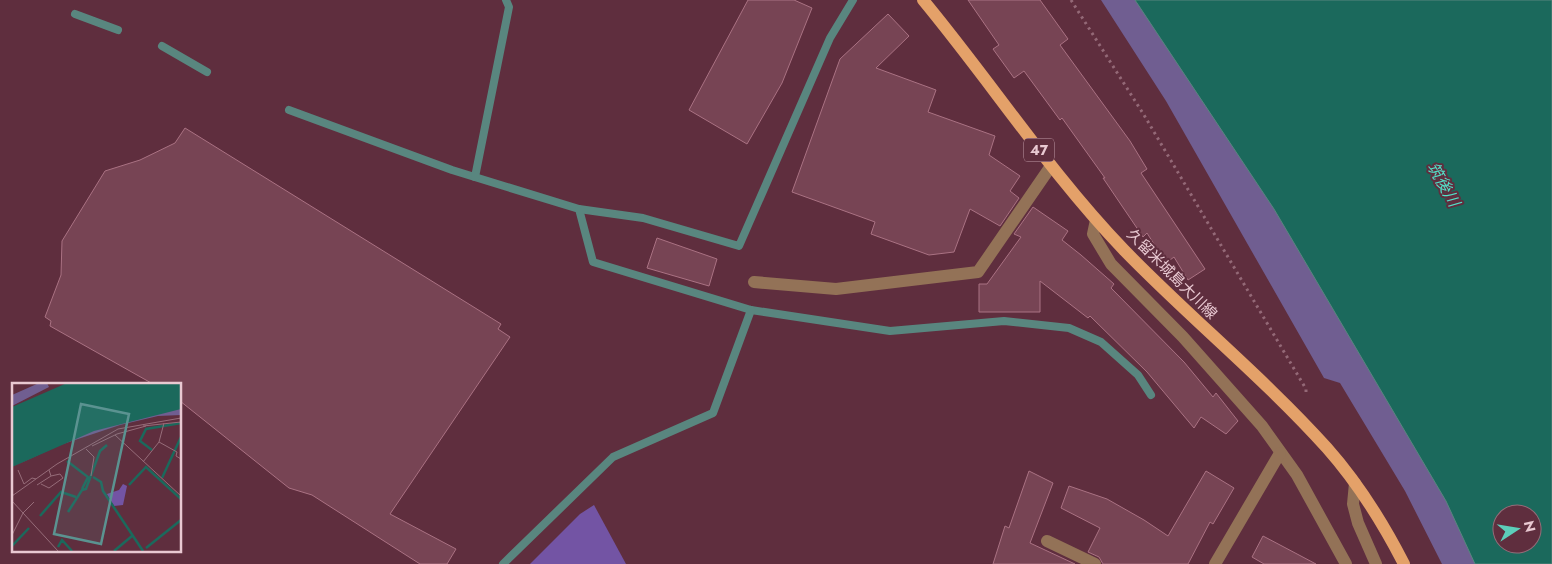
<svg xmlns="http://www.w3.org/2000/svg" width="1552" height="564" font-family="Jost,'Noto Sans JP',sans-serif">
  <rect width="100%" height="100%" fill="#5f2e3e"/>
  <polygon fill="#705e91" points="1101,0 1180,0 1503,564 1442,564 1405,491 1340,383 1324,378 1166,101"/>
  <polygon fill="#7354a4" points="594,505 626,564 530,564 580,514"/>
  <path fill="#1b695c" stroke="#59867f" fill-rule="evenodd" d="M1135 0H1552V564H1475L1446 501 1274 209ZM1502 514H1532V544H1502Z"/>
  <g fill="none" stroke-linecap="round" stroke-linejoin="round">
    <g stroke="#59867f" stroke-width="8">
      <polyline points="75,14 118,30"/>
      <polyline points="162,46 207,72"/>
      <polyline points="289,110 452,170 579,209 593,262 751,310 890,331 1004,321 1069,328 1101,342 1138,375 1151,395"/>
      <polyline points="475,177 509,7 506,0"/>
      <polyline points="579,209 643,218 739,246 830,38 853,0"/>
      <polyline points="503,564 613,457 713,413 751,310"/>
    </g>
  </g>
  <g fill="#774454" stroke="#aa7283">
    <polygon points="748,0 794,0 812,8 782,83 747,144 689,110"/>
    <polygon points="968,0 1040,0 1068,39 1060,45 1130,141 1147,169 1141,173 1205,269 1188,280 1174,257 1166,263 1147,233 1143,237 1103,178 1105,178 1062,118 1060,120 1024,71 1014,78 993,49 999,45"/>
    <polygon points="888,14 909,36 876,68 936,90 928,112 995,136 989,155 1020,176 1010,191 1019,198 1000,226 970,209 954,252 929,255 871,234 875,222 792,192 840,59"/>
    <polygon points="185,128 501,324 498,329 510,337 390,514 456,549 447,564 420,564 312,495 289,488 180,401 180,384 153,384 50,326 51,321 45,317 61,275 62,241 105,171 140,160 175,143"/>
    <polygon points="1033,207 1068,231 1062,240 1081,255 1114,284 1111,288 1184,362 1213,397 1216,393 1238,421 1226,434 1201,417 1194,428 1147,372 1090,316 1088,318 1040,281 1040,312 979,312 979,284 987,284 1021,237 1014,234"/>
    <polygon points="657,238 717,259 709,286 647,268"/>
    <polygon points="1029,471 1053,483 1030,543 1075,564 993,564 1005,526 1009,528"/>
    <polygon points="1206,471 1234,488 1213,524 1210,522 1188,564 1103,564 1099,557 1088,552 1100,528 1061,508 1069,486 1107,499 1144,520 1168,536"/>
    <polygon points="1263,536 1316,564 1264,564 1252,557"/>
  </g>
  <g fill="none" stroke-linecap="round" stroke-linejoin="round">
    <polyline stroke="#946977" stroke-width="3" stroke-dasharray="2.5 4" stroke-linecap="butt" points="1071,0 1144,115 1306,389 1306,396"/>
    <g stroke="#937257" stroke-width="12">
      <polyline points="1096,220 1093,234 1111,264 1183,337 1262,426 1297,475 1346,564"/>
      <polyline points="754,282 836,289 978,272 1051,166"/>
      <polyline points="1355,483 1353,504 1358,523 1376,564"/>
      <polyline points="1047,541 1095,564"/>
      <polyline points="1215,564 1280,453"/>
    </g>
    <path stroke="#e4a169" stroke-width="12" d="M923 0C991 82 1050 173 1124 250 1190 318 1264 378 1327 448 1358 483 1383 523 1404 564"/>
  </g>
  <g text-anchor="middle" stroke-width="4" stroke-linejoin="round" paint-order="stroke">
    <rect fill="#5f2e3e" stroke="#c09aa6" stroke-width="1" x="1024" y="138.5" width="30" height="23" rx="4"/>
    <g font-size="14" font-weight="bold" fill="#e9c9d2">
      <text x="1039" y="155">47</text>
    </g>
    <g font-size="15" fill="#e9c9d2" stroke="#5f2e3e">
      <text transform="translate(1172 274) rotate(45)" y="5">久留米城島大川線</text>
    </g>
    <g font-size="16" font-style="italic" fill="#53e0c8" stroke="#5f2e3e">
      <text transform="translate(1444 184) rotate(60)" y="6">筑後川</text>
    </g>
  </g>
  <g transform="translate(12 383)">
    <rect width="169" height="169" fill="#5f2e3e"/>
    <path d="M27 0H35L37 4 0 23V12ZM169 23V32L146 33 108 42 48 62 0 84 82 45Z" fill="#705e91"/>
    <path d="M111 101 115 103 111 122 102 123 95 111 107 107Z" fill="#7354a4"/>
    <path d="M55 0H169V26L82 48 0 84V24Z" fill="#1b695c"/>
    <path fill="none" stroke="#1b695c" stroke-width="2.5" d="M140 67 128 58 134 46 169 40M55 78 76 94 70 106M81 94 89 99 91 108 131 168M150 95 169 54M117 102 134 84 169 116M56 129 70 107 74 106 88 68 95 62M28 133 49 109 64 114M0 163 17 145M46 164 50 157 60 168M134 165 169 137M102 168 120 153"/>
    <path fill="none" stroke="#966c79" stroke-width="1" d="M131 43 169 39M103 52 169 113M147 59 165 69 164 73 169 76M80 63 105 51 134 43M74 66 82 74 79 93M131 79 147 59 152 40M6 87 12 101 20 95 24 96M29 101 37 105 51 95 48 91 39 93M25 102 39 93 37 87M0 113 45 81 106 46 169 35M0 118 46 168M0 152 11 130 22 119"/>
    <path fill="#5b9391" fill-opacity="0.15" stroke="#5b9391" stroke-width="2.5" d="M69 21 117 31 89 161 42 151Z"/>
    <rect width="169" height="169" fill="none" stroke="#e9c9d2" stroke-width="2.5"/>
  </g>
  <g transform="translate(1517 529) rotate(78)"><circle r="24" fill="#5f2e3e" stroke="#966c79"/>
  <path d="M0-4L9 19L0 12L-9 19Z" fill="#5cceba"/>
  <text y="-8" font-size="14" font-weight="bold" text-anchor="middle" fill="#e9c9d2">N</text>
  </g>
</svg>
